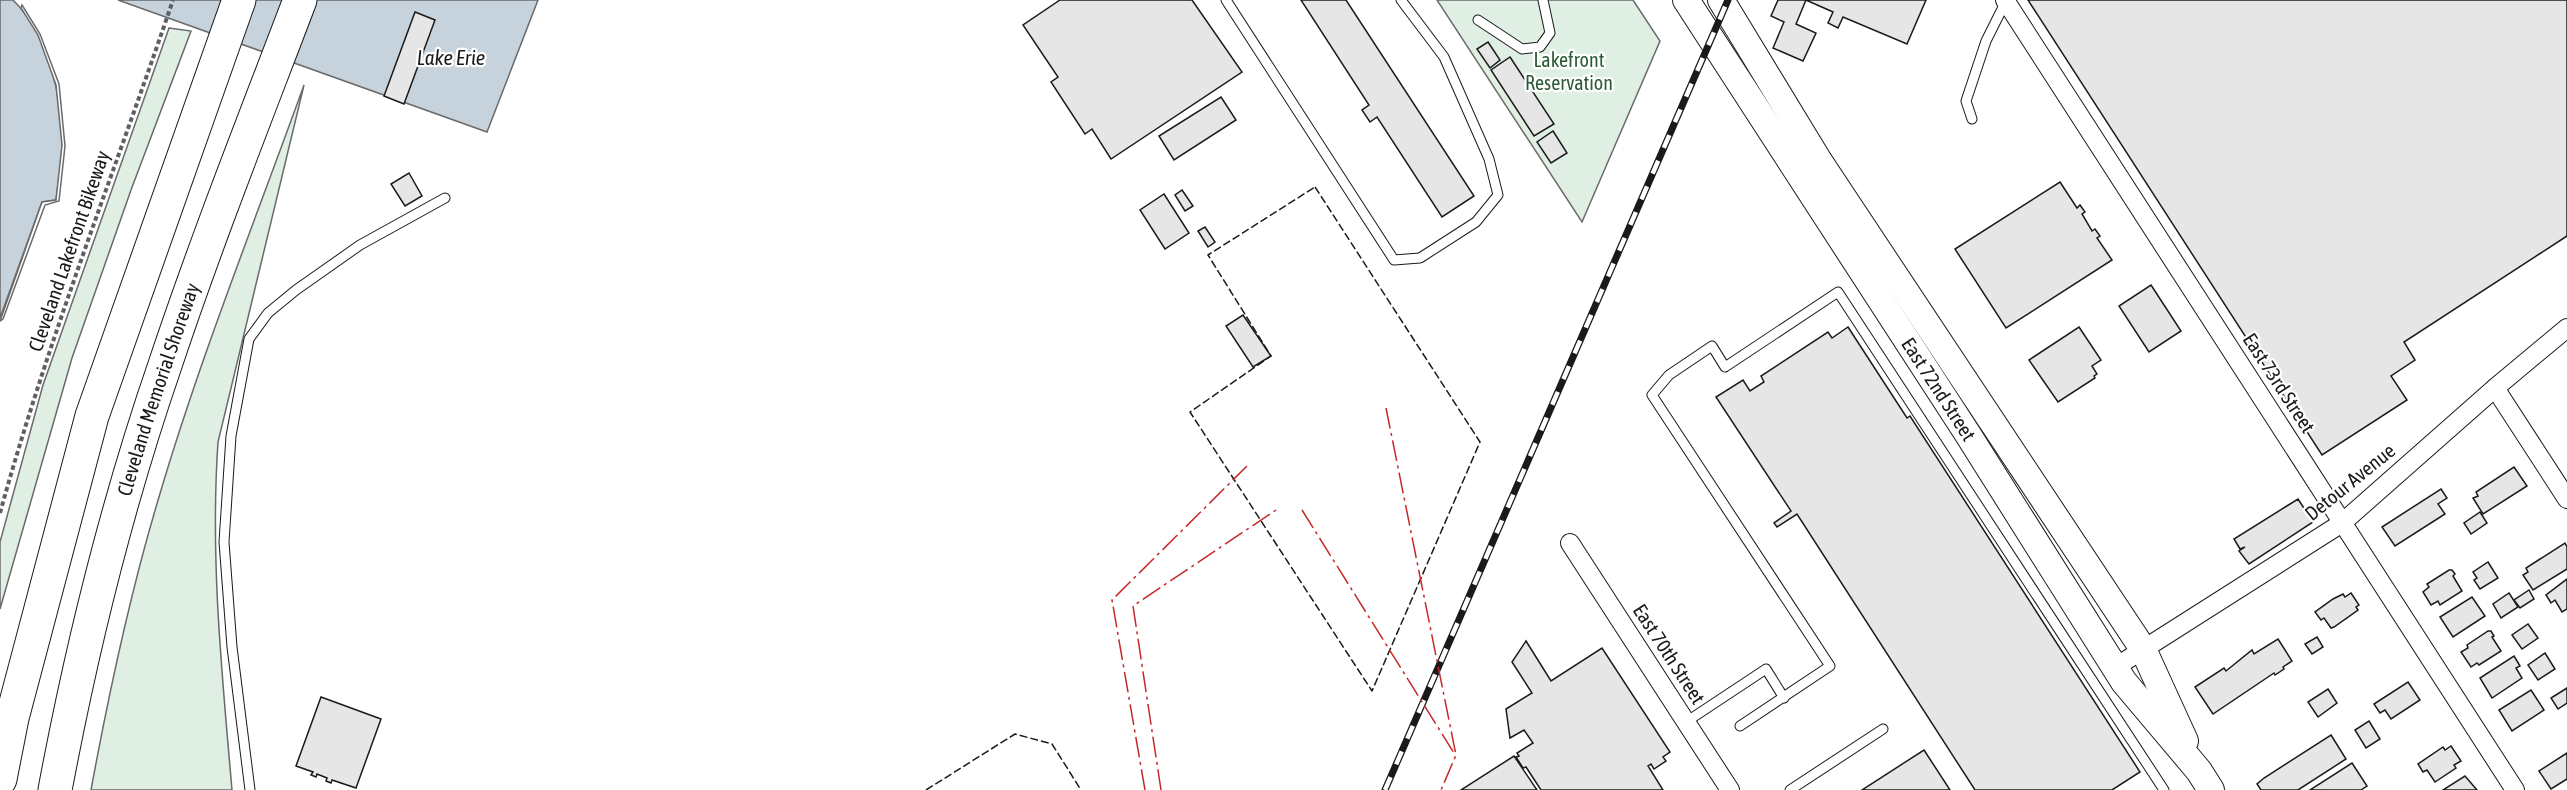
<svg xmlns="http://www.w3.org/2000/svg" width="2567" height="790" font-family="'Asap Condensed',sans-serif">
  <rect width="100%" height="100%" fill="#fff"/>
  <g fill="#e0efe3" stroke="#6a6a6a" stroke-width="1.5">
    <polygon points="1437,0 1633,0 1660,41 1582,222"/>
    <polygon points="169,28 191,31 131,190 72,358 0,609 0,542 43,385"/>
    <path d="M304 85 218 442C210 559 222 674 232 790H91C109 692 130 593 159 497 200 358 255 221 304 85Z"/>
  </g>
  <g fill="#c6d2dc" stroke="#6a6a6a" stroke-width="1.5">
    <path d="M0 0H13C49 35 62 97 62 145 62 163 58 182 56 200L42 202 0 318Z"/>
    <polygon points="118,0 538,0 487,132"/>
  </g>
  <polygon fill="#fff" stroke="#6a6a6a" stroke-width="1.5" points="22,5 40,34 59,84 65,146 59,201 45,205 3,319 0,321 42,202 56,200 62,145 56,85 38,35 21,8"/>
  <g fill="#e6e6e6" stroke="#1a1a1a" stroke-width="1.5">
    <polygon points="1060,0 1192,0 1242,72 1111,159 1092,129 1085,134 1051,82 1058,77 1023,25"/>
    <polygon points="1301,0 1346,0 1474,196 1442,217 1377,117 1370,122 1362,110 1369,105"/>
    <polygon points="1778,0 1926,0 1907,44 1843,17 1838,28 1828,23 1833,12 1806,0 1796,24 1816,33 1803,61 1773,48 1784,22 1771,16"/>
    <polygon points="2028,0 2567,0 2567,236 2404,342 2415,360 2391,376 2407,400 2322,455"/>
    <polygon points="415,12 435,20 404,104 384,96"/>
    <polygon points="1488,42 1500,60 1490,68 1477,49"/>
    <polygon points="1510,57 1554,124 1534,136 1491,70"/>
    <polygon points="1221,97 1236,120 1174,160 1159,136"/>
    <polygon points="1553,131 1567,153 1551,163 1537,142"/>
    <polygon points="409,173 422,196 405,206 391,184"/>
    <polygon points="2060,182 2077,208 2080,205 2085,212 2082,214 2092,231 2095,229 2100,236 2097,238 2112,260 2006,328 1955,249"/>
    <polygon points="1182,190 1193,206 1185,211 1175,195"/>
    <polygon points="1164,194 1189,233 1165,249 1140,210"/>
    <polygon points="1205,227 1215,242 1208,247 1198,231"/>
    <polygon points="2151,285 2181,331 2149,352 2119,306"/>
    <polygon points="1243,315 1271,356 1253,367 1226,326"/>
    <polygon points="1848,327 1907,418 1910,416 2140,772 2112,790 1975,790 1797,514 1777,527 1774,523 1791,511 1716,397 1743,380 1750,391 1764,382 1761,376 1828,332 1832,338"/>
    <polygon points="2079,327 2101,360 2092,366 2097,374 2094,376 2095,378 2058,402 2029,360"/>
    <polygon points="2514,467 2527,486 2483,514 2473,498 2478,496 2476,492"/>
    <polygon points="2441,489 2447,498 2438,504 2445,514 2395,546 2382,527"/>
    <polygon points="2298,499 2313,522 2249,564 2239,551 2245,547 2240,549 2234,539"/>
    <polygon points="2480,512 2487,523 2471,534 2464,523"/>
    <polygon points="2565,543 2567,547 2567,569 2533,590 2523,575 2528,572 2526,568"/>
    <polygon points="2488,562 2498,578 2480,589 2474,580 2477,578 2473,572"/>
    <polygon points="2449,570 2452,570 2455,574 2453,576 2462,591 2440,605 2438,601 2431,605 2423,592 2429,587 2427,584"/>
    <polygon points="2567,579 2567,609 2562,612 2555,600 2551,603 2546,595"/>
    <polygon points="2529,590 2534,599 2520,608 2514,600"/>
    <polygon points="2351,593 2359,605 2356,607 2358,610 2334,627 2331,628 2324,618 2321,620 2315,612 2333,599 2343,594 2345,597"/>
    <polygon points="2509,593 2518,607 2501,618 2493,604"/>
    <polygon points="2472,597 2485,616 2453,637 2440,617"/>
    <polygon points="2528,624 2538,638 2522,649 2512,635"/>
    <polygon points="2488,631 2491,631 2494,636 2492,637 2501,651 2479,665 2477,663 2471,667 2461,652 2468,648 2467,645"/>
    <polygon points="2317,637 2323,647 2312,654 2305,644"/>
    <polygon points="2278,639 2292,661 2283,667 2284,669 2275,675 2274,673 2213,714 2195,687 2224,668 2226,671 2252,650 2254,654"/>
    <polygon points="1526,641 1551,681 1602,648 1670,752 1663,757 1666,761 1654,769 1651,764 1648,766 1663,790 1541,790 1526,767 1523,768 1516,757 1519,756 1517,753 1533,743 1524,730 1510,738 1506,709 1532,693 1512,662"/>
    <polygon points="2545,653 2555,669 2538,680 2528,665"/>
    <polygon points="2514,656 2520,666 2516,668 2522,678 2492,698 2480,678"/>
    <polygon points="2408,682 2420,700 2391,719 2385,710 2380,713 2374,704"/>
    <polygon points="2567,688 2567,703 2558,709 2551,698"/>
    <polygon points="2328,689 2337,703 2318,717 2308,702"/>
    <polygon points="2531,690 2544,710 2512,731 2499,710"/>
    <polygon points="321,697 381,719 356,788 332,780 331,783 326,781 327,778 317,774 316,777 311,775 313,772 296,766"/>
    <polygon points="2369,721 2380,739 2366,748 2355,730"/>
    <polygon points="2331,735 2346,759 2298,790 2261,790 2257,784 2264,778"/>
    <polygon points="2451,746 2461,761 2454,765 2456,768 2435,782 2427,770 2423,772 2418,764 2443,747 2445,750"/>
    <polygon points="1924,750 1950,790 1862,790"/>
    <polygon points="2567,753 2567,779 2551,789 2539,771"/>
    <polygon points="1514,756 1537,790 1461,790"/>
    <polygon points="2352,763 2367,786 2361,790 2310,790"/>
    <polygon points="2465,776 2477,790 2443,790"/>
  </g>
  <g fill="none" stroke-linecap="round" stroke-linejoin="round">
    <defs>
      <g id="lane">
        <polyline points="1226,0 1394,260 1420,258 1476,222 1498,195 1489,159 1444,57 1401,0"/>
        <polyline points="1478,20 1522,49 1540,47 1550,33 1543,0"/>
        <polyline points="1972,119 1966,101 1986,41 2006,1"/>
        <polyline points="1686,722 1766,669 1784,698"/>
        <polyline points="1740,726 1830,666 1652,395 1669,375 1712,346 1725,367 1838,292 2164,790"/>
        <polyline points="250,790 232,647 224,542 231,436 249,339 268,313 296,290 360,245 445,198"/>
        <polyline points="1790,790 1883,729"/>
      </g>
      <g id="street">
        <polyline points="2005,0 2515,790"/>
        <polyline points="2495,388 2567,499"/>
        <polyline points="1570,543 1730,790"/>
        <polyline points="2114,668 2342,523 2495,388 2567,328"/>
      </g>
      <g id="secondary">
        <path id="s1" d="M1686 0 1967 433 2124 682 2199 771 2211 790"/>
        <polyline points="1721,0 1819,161 2143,649 2185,741"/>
      </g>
      <g id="highway">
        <polyline points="0,779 12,718 92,416 239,0"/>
        <path id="s2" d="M55 790C82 646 117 504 165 365 206 242 254 121 300 0"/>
      </g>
    </defs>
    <use href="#lane" stroke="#1a1a1a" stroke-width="11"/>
    <use href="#street" stroke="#1a1a1a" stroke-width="20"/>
    <use href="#secondary" stroke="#1a1a1a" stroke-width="28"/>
    <use href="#highway" stroke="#1a1a1a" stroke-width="35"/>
    <path stroke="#5f5f5f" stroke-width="4" stroke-dasharray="4.5 3" stroke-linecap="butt" d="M0 513C48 339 115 171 173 0"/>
    <use href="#lane" stroke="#fff" stroke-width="9"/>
    <use href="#street" stroke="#fff" stroke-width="18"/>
    <use href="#secondary" stroke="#fff" stroke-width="26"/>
    <use href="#highway" stroke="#fff" stroke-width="33"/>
    <defs>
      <polyline id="rail" points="1385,790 1728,0"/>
    </defs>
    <use href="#rail" stroke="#1a1a1a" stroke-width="7"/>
    <use href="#rail" stroke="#fff" stroke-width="4.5" stroke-dasharray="14" stroke-linecap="butt"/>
    <g stroke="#1a1a1a" stroke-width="1.5" stroke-dasharray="8 3" stroke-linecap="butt">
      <polygon points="1315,187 1480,442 1372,691 1190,412 1271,356 1208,255"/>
      <polyline points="926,790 1015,734 1052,744 1081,790"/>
    </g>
    <g stroke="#c62828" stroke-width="1.5" stroke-dasharray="21 4.5 3 4.5" stroke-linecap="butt">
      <polyline points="1386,408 1456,755 1441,790"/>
      <polyline points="1302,510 1454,753"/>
      <polyline points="1145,790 1112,600 1247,466"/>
      <polyline points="1161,790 1133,606 1276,510"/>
    </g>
  </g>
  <g text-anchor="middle" stroke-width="4.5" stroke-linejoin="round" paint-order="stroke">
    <g font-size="20" fill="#2b5a34" stroke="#fff">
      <text x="1569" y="67">Lakefront<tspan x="1569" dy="23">Reservation</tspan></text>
    </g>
    <g font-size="20" fill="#1a1a1a" stroke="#fff">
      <text transform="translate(69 251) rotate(-71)" y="7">Cleveland Lakefront Bikeway</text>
      <text transform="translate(2279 383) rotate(57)" y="7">East 73rd Street</text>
      <text dy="7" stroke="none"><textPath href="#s1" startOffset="464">East 72nd Street</textPath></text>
      <text dy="7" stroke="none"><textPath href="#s2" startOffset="414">Cleveland Memorial Shoreway</textPath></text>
      <text transform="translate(2350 482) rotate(-39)" y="7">Detour Avenue</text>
      <text transform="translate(1669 654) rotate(57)" y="7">East 70th Street</text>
    </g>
    <g font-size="21" font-style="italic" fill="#1a1a1a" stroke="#fff">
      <text x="451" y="65">Lake Erie</text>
    </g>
  </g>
</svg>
